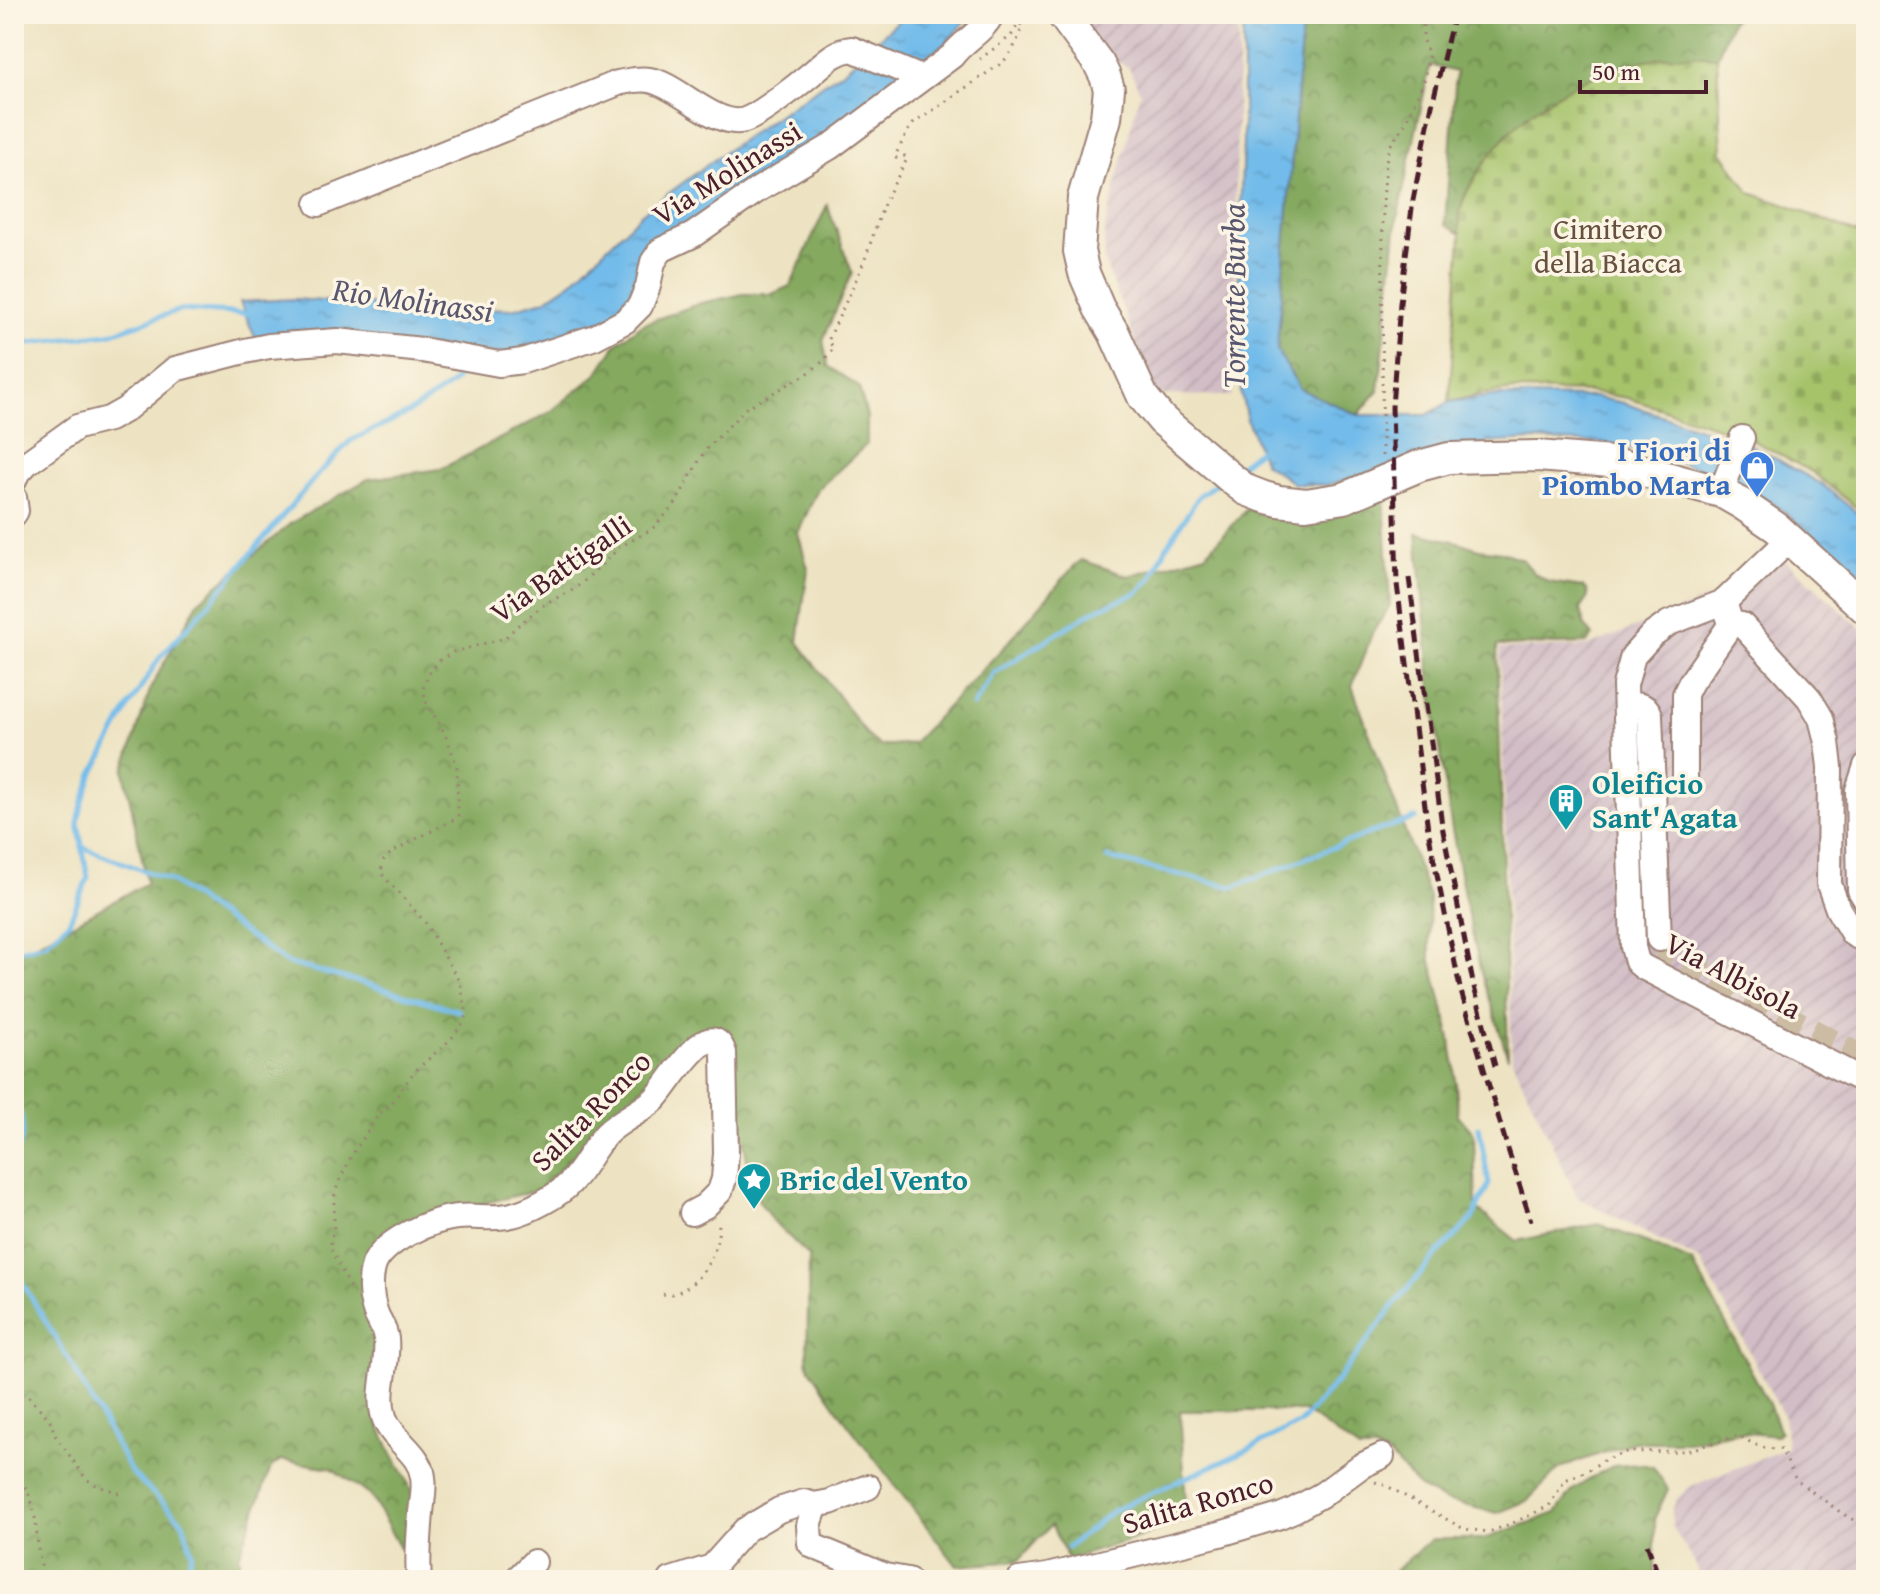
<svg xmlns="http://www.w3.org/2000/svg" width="1880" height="1594" font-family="'Gentium Book Plus',serif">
  <defs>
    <pattern id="industrial-furrows" width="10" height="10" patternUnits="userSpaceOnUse" patternTransform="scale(2)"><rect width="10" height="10" fill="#d2bdc6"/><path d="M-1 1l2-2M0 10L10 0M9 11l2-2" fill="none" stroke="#b6a2aa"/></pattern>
    <pattern id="forest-crowns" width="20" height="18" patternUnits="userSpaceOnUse" patternTransform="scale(2)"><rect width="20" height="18" fill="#84a95e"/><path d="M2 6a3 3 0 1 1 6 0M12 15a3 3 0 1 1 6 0" fill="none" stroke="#6e894e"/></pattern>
    <pattern id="cemetery-stones" width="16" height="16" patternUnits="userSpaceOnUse" patternTransform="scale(2)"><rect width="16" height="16" fill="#a6c36a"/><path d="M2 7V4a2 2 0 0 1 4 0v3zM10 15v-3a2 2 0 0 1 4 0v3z" fill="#90a75c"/></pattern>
    <pattern id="water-ripples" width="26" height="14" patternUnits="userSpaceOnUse" patternTransform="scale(2)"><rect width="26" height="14" fill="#72bbea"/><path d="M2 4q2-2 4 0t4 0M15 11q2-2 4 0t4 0" fill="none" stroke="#64a0c9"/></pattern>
  </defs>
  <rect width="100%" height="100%" fill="#fcf5e5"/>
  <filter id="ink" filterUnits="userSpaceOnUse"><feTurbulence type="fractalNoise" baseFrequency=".0125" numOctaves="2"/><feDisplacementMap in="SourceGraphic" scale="16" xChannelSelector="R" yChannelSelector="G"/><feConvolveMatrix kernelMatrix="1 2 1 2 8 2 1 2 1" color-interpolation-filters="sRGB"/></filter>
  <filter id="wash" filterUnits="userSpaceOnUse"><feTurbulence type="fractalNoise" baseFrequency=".006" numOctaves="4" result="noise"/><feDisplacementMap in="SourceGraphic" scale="32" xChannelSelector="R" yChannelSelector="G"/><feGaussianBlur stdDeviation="1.8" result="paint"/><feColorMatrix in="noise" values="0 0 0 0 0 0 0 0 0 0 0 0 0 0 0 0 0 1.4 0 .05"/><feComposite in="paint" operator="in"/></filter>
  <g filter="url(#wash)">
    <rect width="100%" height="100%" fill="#ede3c2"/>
    <g fill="url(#industrial-furrows)">
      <polygon points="1078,14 1239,14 1232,396 1156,395 1104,260 1105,227 1140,92 1129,68 1109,56"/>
      <polygon points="1769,544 1794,568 1866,632 1866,1580 1701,1580 1696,1565 1672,1527 1672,1510 1677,1499 1689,1487 1787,1448 1784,1417 1701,1261 1578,1198 1512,1060 1500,649 1588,646 1716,596"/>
    </g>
    <g fill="url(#forest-crowns)" stroke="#676444" stroke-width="2">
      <path d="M1303 14H1745L1732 20 1717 57C1622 49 1532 92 1479 171 1466 191 1455 210 1461 234L1445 224 1456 72 1430 65 1397 220 1379 390 1358 415 1300 389 1277 350Z"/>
      <polygon points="827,205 852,272 823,340 828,366 859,387 867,417 867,444 818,489 798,533 808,569 798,642 868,736 880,746 913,743 1003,648 1075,565 1082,560 1128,576 1206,554 1249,506 1296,515 1357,510 1384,498 1390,606 1373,632 1352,686 1429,897 1430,957 1448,1026 1455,1067 1458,1115 1474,1134 1476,1208 1517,1241 1598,1224 1656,1246 1693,1263 1768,1402 1780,1432 1776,1436 1739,1432 1688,1442 1634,1442 1560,1468 1527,1501 1497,1513 1446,1501 1420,1488 1389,1455 1375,1450 1359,1450 1304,1411 1180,1411 1187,1519 1131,1540 1068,1559 1051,1525 1018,1561 957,1566 847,1423 810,1369 807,1360 809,1256 771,1219 752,1190 727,1044 704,1031 694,1035 539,1190 423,1218 387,1238 375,1325 377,1420 392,1454 404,1474 415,1498 401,1550 371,1496 331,1468 281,1460 271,1467 239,1556 242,1580 14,1580 14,956 147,883 124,771 151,687 198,602 291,523 368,479 441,469 549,413 597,374 617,343 643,324 701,303 743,294 772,294 790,286"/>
      <polygon points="1417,533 1458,542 1479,549 1502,552 1522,559 1535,574 1549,582 1583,587 1587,590 1588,597 1580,609 1584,624 1593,636 1587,643 1497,646 1508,1058 1480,968 1466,906 1451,824 1431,687"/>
      <polygon points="1640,1464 1653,1467 1668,1489 1655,1517 1655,1573 1658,1580 1361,1580 1364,1577 1392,1573 1432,1539 1484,1539 1556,1513 1573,1490 1601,1472 1613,1466"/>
    </g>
    <path fill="url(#cemetery-stones)" stroke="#78714a" stroke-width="2" d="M1688 55 1717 57 1722 152 1750 193 1786 205 1866 237V515L1812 472 1743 435 1627 398 1589 392 1516 390 1483 394 1449 402 1461 234C1455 210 1467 191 1479 171 1524 100 1604 59 1688 55Z"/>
    <g fill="url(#water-ripples)" stroke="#5e6d8a" stroke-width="2">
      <polygon points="906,14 971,14 949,40 823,140 656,246 633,304 611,318 510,354 255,337 240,302 294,299 393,306 512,309 545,300 572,282 642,213 737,143 847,68"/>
      <polygon points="1243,14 1303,14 1277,350 1300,389 1358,415 1427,415 1449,402 1492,396 1594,397 1624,403 1751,445 1820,483 1866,520 1866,579 1774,504 1713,473 1648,452 1605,443 1530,440 1471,444 1327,485 1295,484 1264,463 1247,420 1241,393 1238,267 1243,143"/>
    </g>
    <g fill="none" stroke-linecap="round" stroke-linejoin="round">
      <g stroke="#72bbea" stroke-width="5">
        <polyline points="14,345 109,334 180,310 252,314"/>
        <polyline points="1235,469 1262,448"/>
        <polyline points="973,706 994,673 1093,611 1137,593 1151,579 1167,546 1199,496 1218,482"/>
        <polyline points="82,847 171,881 287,963 367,984 459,1011"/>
        <polyline points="1107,858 1233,887 1370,833 1416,818"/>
        <polyline points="14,952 46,943 69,922 88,878 78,823 82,804 92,776 127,710 160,657 207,606 314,479 350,441 408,413 451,385 467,366"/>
        <path d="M14 1093C22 1119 28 1132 14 1157"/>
        <polyline points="14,1269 69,1360 131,1472 183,1522 192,1553 185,1580"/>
        <polyline points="1067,1548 1114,1510 1239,1454 1300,1423 1336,1382 1398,1300 1440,1251 1472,1219 1489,1184 1479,1127"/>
      </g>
    </g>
  </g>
  <g filter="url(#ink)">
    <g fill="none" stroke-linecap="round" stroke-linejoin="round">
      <polyline stroke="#ccbca4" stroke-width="24" stroke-dasharray="24 12" stroke-linecap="butt" points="1659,939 1667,953 1866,1059"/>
      <defs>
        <g id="minor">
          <path d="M318 204 618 83C628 81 639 78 649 80 676 83 716 129 745 120 760 115 798 85 811 74 824 63 834 51 852 49L921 78"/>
          <path d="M14 480 16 475 27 463 77 427 109 419 125 410 175 369 245 351 269 346 337 341 422 350 499 364 523 361 595 337 625 321 640 306 648 286 653 262 661 250 693 235 759 189 830 147 952 56C964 40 983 32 992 14"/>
          <polyline points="1721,492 1742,438"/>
          <polyline points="14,497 16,511 14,514"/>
          <polyline points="1790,539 1724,602 1669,623 1652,635 1633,656 1625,685 1633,947 1637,962 1643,967 1866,1082"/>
          <polyline points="1724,602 1731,624 1742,625 1809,698 1821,718 1827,742 1830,767 1829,884 1838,909 1853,934 1866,941"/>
          <path d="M1626 705C1635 705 1647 704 1650 715L1659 939"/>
          <polyline points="1866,766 1858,790 1860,890 1866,900"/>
          <polyline points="1685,781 1685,694 1691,682 1731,624"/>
          <polyline points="814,1505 830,1502 868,1487"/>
          <path d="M419 1580C417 1558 419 1536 421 1513 422 1501 425 1489 423 1477 420 1452 392 1441 384 1417 376 1391 389 1365 386 1339 385 1330 381 1324 377 1316 371 1302 369 1283 373 1268 379 1242 432 1219 458 1217 476 1215 494 1220 512 1215 529 1211 558 1196 570 1183 584 1169 592 1149 606 1134 620 1120 640 1113 655 1099 667 1088 710 1010 724 1053L726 1153 724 1179 720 1191 705 1206 692 1213"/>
          <polyline points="516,1580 534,1562"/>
          <polyline points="671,1580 712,1567 745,1530 779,1510 804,1502 811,1504 815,1508 809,1525 810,1543 813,1546 885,1576 908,1580"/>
          <polyline points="1019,1580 1047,1576 1220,1534 1280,1516 1294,1510 1323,1494 1361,1466 1382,1456"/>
        </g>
        <polyline id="major" points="1062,14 1099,64 1105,76 1109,89 1106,118 1083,198 1079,251 1084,273 1099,308 1114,333 1143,397 1162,420 1233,480 1246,490 1264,497 1279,501 1306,504 1344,498 1419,466 1449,458 1538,456 1611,462 1721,492 1742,504 1777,528 1866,609"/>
      </defs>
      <use href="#minor" stroke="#9c8176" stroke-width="28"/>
      <use href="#major" stroke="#9c8176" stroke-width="34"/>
      <g stroke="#9c8176" stroke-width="3" stroke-dasharray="2 6" stroke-linecap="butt">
        <polyline points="1382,456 1383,202 1386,161 1390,146 1406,122 1425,78 1429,54 1423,41 1423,14"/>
        <path d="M350 1287 330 1247 334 1226V1197L338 1184 352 1155 379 1114 393 1101 414 1072 451 1039 465 1020 466 1009 460 983 425 922 381 873C381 871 383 862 384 860 389 850 444 826 458 817L457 767 448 741 438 721 427 705 423 689 428 675 440 660 453 652 505 638 516 627 546 603 571 591 582 583 620 547 652 529 674 506 704 452 746 408 807 374 821 363 834 348 828 341 864 262 885 201 907 159 905 156 896 158 895 156 909 129 913 124 1003 62C1012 52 1019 40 1022 25L1019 23 1011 36 980 59"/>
        <path d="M663 1294C686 1297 707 1271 714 1251 718 1241 719 1230 719 1219"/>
        <polyline points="14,1389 29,1397 50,1420 55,1435 86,1479 96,1485 119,1493"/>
        <path d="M14 1475C47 1503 29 1548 47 1580"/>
        <path d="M1375 1482 1387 1486 1464 1529 1489 1532 1513 1523 1549 1506 1565 1480 1587 1471 1604 1460 1626 1452 1686 1451 1739 1435C1753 1445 1763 1449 1781 1449L1796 1480 1843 1514 1866 1527"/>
      </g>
      <use href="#minor" stroke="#fff" stroke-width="24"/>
      <use href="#major" stroke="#fff" stroke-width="30"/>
      <g stroke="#4a1f2b" stroke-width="5" stroke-dasharray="12 6" stroke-linecap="butt">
        <polyline points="1454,14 1432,105 1413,200 1400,303 1392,407 1397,584 1428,830 1460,988 1506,1143 1531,1221"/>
        <polyline points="1409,578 1442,825 1473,983 1495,1066"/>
        <polyline points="1647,1544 1660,1580"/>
      </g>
    </g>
  </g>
  <defs>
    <symbol id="shop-pin" viewBox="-11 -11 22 30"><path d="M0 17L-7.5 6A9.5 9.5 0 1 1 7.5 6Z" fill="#3f7fe0" stroke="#fcf5e5"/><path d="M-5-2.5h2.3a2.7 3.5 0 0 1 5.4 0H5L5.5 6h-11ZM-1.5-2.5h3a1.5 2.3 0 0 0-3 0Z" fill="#fff"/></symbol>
    <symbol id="building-pin" viewBox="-11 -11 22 30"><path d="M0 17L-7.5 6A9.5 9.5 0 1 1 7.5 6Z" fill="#0f9aa8" stroke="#fcf5e5"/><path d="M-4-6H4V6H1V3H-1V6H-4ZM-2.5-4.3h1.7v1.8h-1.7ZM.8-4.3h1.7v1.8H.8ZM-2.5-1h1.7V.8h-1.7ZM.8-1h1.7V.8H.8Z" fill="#fff"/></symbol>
    <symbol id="sight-pin" viewBox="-11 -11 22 30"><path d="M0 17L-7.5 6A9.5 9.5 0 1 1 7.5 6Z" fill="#0f9aa8" stroke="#fcf5e5"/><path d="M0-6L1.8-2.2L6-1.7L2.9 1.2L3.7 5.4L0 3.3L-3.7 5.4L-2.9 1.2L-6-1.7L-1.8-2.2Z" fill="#fff"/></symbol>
  </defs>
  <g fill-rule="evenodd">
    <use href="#shop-pin" x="1737" y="448" width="40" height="54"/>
    <use href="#building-pin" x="1546" y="781" width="40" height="54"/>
    <use href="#sight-pin" x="734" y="1160" width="40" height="54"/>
  </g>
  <g text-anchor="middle" stroke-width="7" stroke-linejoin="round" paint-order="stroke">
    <g font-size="30" fill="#4a1f2b" stroke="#fcf5e5">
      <text transform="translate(727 173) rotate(-32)" y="10">Via Molinassi</text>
      <text transform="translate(561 569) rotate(-35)" y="10">Via Battigalli</text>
      <text transform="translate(1733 976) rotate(28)" y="10">Via Albisola</text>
      <text transform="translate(591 1111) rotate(-45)" y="10">Salita Ronco</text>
      <text transform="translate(1198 1503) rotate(-16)" y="10">Salita Ronco</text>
    </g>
    <g font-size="30" fill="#66503e" stroke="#fcf5e5">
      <text x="1608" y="239">Cimitero<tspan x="1608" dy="34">della Biacca</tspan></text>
    </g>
    <g font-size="30" font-weight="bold" fill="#366cbe" stroke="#fcf5e5" text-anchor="end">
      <text x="1731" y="461">I Fiori di<tspan x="1731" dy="34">Piombo Marta</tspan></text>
    </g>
    <g font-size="30" font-weight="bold" fill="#0d838f" stroke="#fcf5e5" text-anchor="start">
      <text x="1592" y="794">Oleificio<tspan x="1592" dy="34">Sant'Agata</tspan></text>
      <text x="780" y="1190">Bric del Vento</text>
    </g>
    <g font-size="32" font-style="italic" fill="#58566e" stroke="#fcf5e5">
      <text transform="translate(1234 296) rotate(-90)" y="11">Torrente Burba</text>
      <text transform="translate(413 300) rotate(8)" y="11">Rio Molinassi</text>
    </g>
  </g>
  <rect width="1880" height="1594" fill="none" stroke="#fcf5e5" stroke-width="48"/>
  <path d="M1580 80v12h126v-12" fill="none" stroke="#4a1f2b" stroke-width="4"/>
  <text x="1592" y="80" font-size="24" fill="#4a1f2b" stroke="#fcf5e5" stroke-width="6" paint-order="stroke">50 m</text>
</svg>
